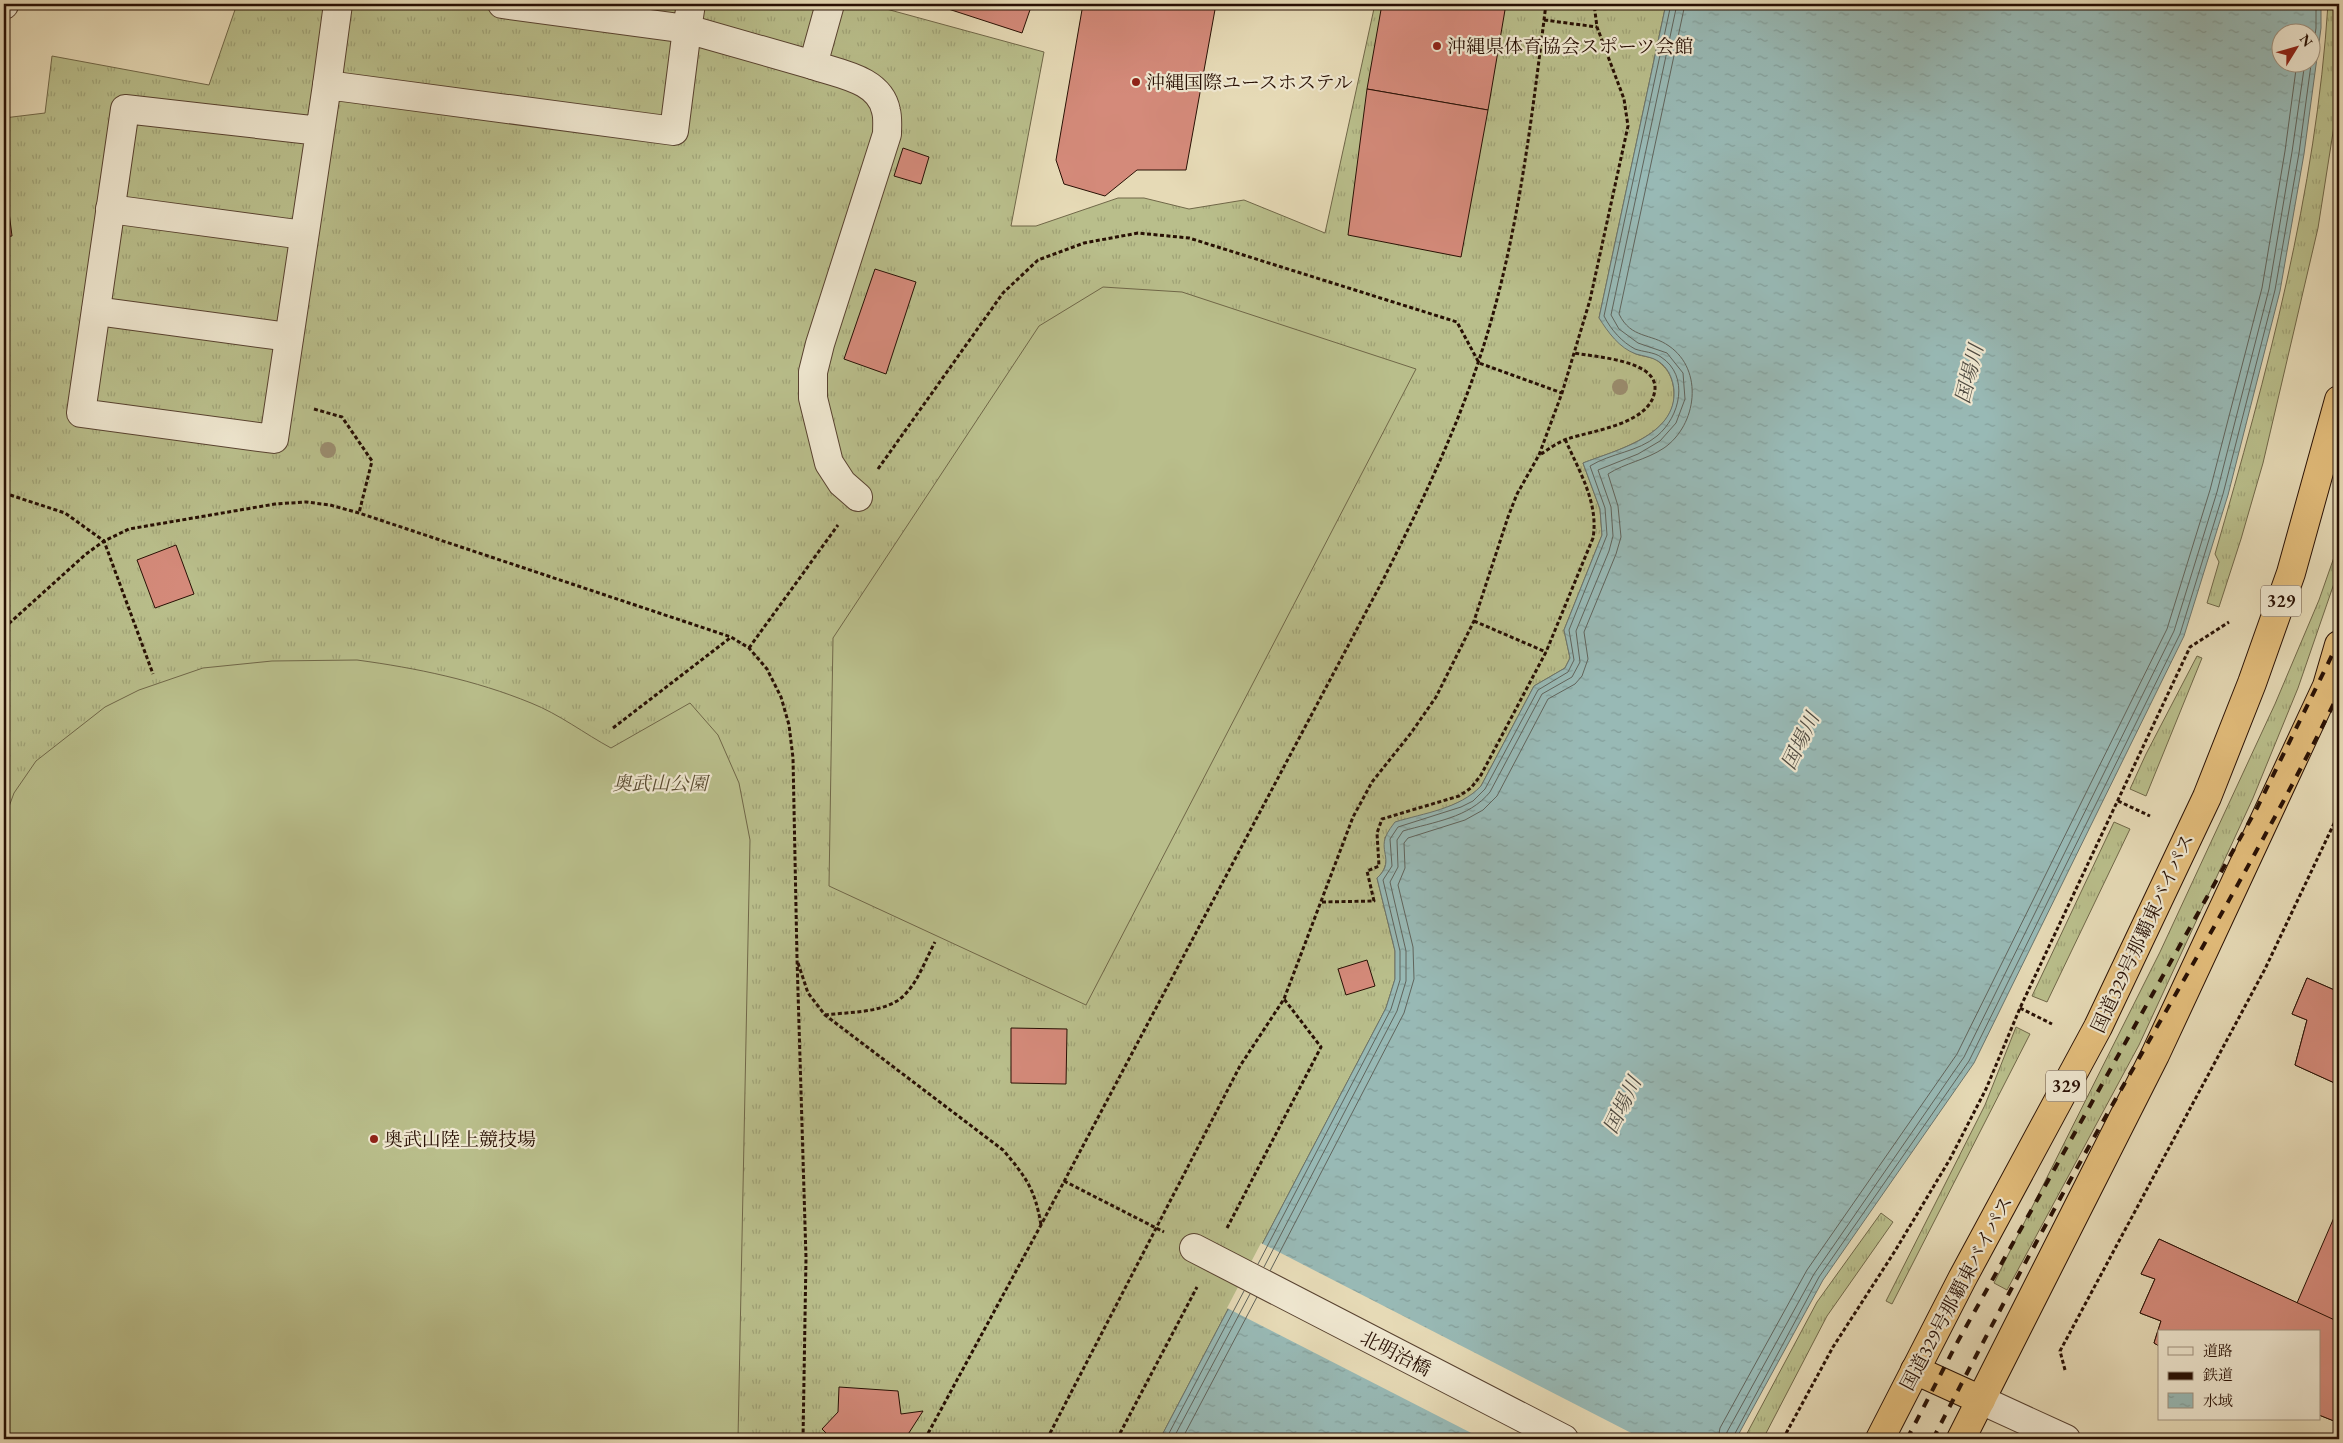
<svg xmlns="http://www.w3.org/2000/svg" width="2343" height="1443" font-family="'EB Garamond','Noto Serif JP',serif">
  <defs>
    <pattern id="grass-tufts" width="24" height="20" patternUnits="userSpaceOnUse" patternTransform="scale(1.25)"><rect width="24" height="20" fill="#b9be8b"/><path d="M3 7l-1-3M5 7V3M7 7l1-3M15 17l-1-3M17 17v-4M19 17l1-3" fill="none" stroke="#9fa276"/></pattern>
    <pattern id="water-ripples" width="26" height="14" patternUnits="userSpaceOnUse" patternTransform="scale(1.25)"><rect width="26" height="14" fill="#98b9b5"/><path d="M2 4q2-2 4 0t4 0M15 11q2-2 4 0t4 0" fill="none" stroke="#839e9a"/></pattern>
  </defs>
  <rect width="100%" height="100%" fill="#e6dab6"/>
  <filter id="stains"><feTurbulence type="fractalNoise" baseFrequency=".004" numOctaves="4"/><feColorMatrix values="0 0 0 0 .2 0 0 0 0 .09 0 0 0 0 .02 0 0 0 .5 -.17"/></filter>
  <radialGradient id="worn" r=".72"><stop offset=".6" stop-color="#630" stop-opacity="0"/><stop offset="1" stop-color="#630" stop-opacity=".3"/></radialGradient>
  <g fill="url(#grass-tufts)" stroke="#706748">
    <path d="M237 4H868L1044 52 1011 226H1036L1118 198H1144L1189 209 1244 200 1325 233 1375 4H1666L1599 318C1608 327 1623 347 1634 353 1641 357 1653 356 1659 362 1669 370 1673 379 1674 392 1677 435 1614 451 1583 463L1600 509 1602 535 1564 630 1570 658 1565 668 1534 686 1481 786 1470 797 1385 837C1386 853 1390 867 1377 878L1395 951V979L1386 1008 1160 1439H4V118L45 113 52 56 209 85Z"/>
    <path d="M2328 4H2339V94L2318 228 2263 463 2241 539 2219 607 2207 603 2219 562 2215 554C2267 374 2316 192 2328 4Z"/>
    <polygon points="2339,543 2339,569 2298,688 2253,798 2139,1045 2007,1290 1994,1283 2160,952 2275,704 2319,600"/>
    <polygon points="2197,656 2202,658 2146,796 2130,789 2146,754"/>
    <polygon points="2114,822 2130,829 2047,1002 2032,996"/>
    <polygon points="2016,1027 2030,1034 1892,1304 1886,1301 1985,1105"/>
    <polygon points="1881,1213 1893,1222 1827,1316 1763,1439 1744,1439 1817,1302"/>
  </g>
  <g fill="#b9be8b" stroke="#706748">
    <polygon points="1103,287 1182,292 1416,369 1086,1005 829,886 833,638 1039,326"/>
    <path d="M357 660C416 668 475 680 531 703 559 714 585 734 611 748L690 703 718 735 739 783 750 840 738 1439H4V820L14 793 36 761 105 707 139 690 203 668 272 661Z"/>
  </g>
  <path fill="url(#water-ripples)" stroke="#6b756e" fill-rule="evenodd" d="M1666 4H2321V28L2304 154 2280 291 2228 495 2184 636 1974 1063 1823 1280 1736 1439H1160L1386 1008 1395 979V951L1377 878C1395 862 1379 852 1386 836 1388 831 1392 826 1395 822 1424 813 1459 809 1481 786L1534 686 1565 668 1570 658 1564 630 1602 535 1600 509 1583 463C1616 450 1677 436 1674 390 1673 379 1668 367 1658 361 1652 357 1643 356 1636 354 1619 348 1608 332 1599 318ZM2280 32H2310V62H2280Z"/>
  <polygon fill="#e6dab6" points="1261,1243 1643,1439 1483,1439 1227,1308"/>
  <g fill="none" stroke-linecap="round" stroke-linejoin="round">
    <g stroke="#60645c" stroke-width="1">
      <path d="M1258 1264 1391 1009 1400 980V951L1383 880 1392 866 1390 839 1398 827 1461 807 1473 801 1485 789 1538 690 1568 672 1574 660 1569 630 1607 535 1605 508 1590 466C1611 453 1638 452 1657 436 1680 417 1690 376 1661 357 1654 352 1643 352 1635 349 1622 342 1611 330 1604 316L1671 4"/>
      <path d="M1264 1267 1397 1011 1406 981V951L1390 882 1398 867 1397 840 1403 831C1433 822 1469 818 1490 792L1542 694 1572 677 1580 662 1576 631 1609 551 1613 536 1611 507 1598 470 1638 454 1660 441 1676 423 1685 399 1683 373 1667 353 1638 343 1619 329 1611 315 1677 4"/>
      <path d="M1270 1271 1404 1013 1414 979 1413 947 1398 885 1405 868 1404 843 1408 838 1465 820 1483 810 1497 796 1548 699 1575 684 1582 676 1588 659 1584 632 1616 554 1621 537 1618 506 1608 474C1625 463 1646 460 1664 448 1697 425 1704 370 1669 346 1651 333 1631 339 1619 314L1685 4"/>
      <polyline points="1166,1439 1244,1291"/>
      <polyline points="1173,1439 1250,1294"/>
      <polyline points="1182,1439 1257,1297"/>
      <polyline points="1718,1439 1720,1428 1807,1270 1957,1054 2167,629 2210,490 2262,288 2285,151 2297,62"/>
      <polyline points="1726,1439 1727,1432 1814,1274 1964,1057 2174,631 2217,492 2269,289 2292,152 2305,62"/>
      <polyline points="1732,1439 1819,1277 1969,1061 2180,634 2223,494 2275,290 2299,153 2316,28 2316,4"/>
    </g>
  </g>
  <g fill="#d48a7a" stroke="#281004">
    <polygon points="933,4 1032,4 1022,33"/>
    <polygon points="1083,4 1216,4 1186,170 1137,170 1105,196 1064,184 1056,160"/>
    <polygon points="1382,4 1506,4 1488,110 1367,89"/>
    <polygon points="1367,89 1488,110 1461,257 1348,235"/>
    <polygon points="903,148 929,157 921,184 894,176"/>
    <polygon points="4,212 9,212 12,236 4,237"/>
    <polygon points="875,269 916,282 886,374 844,359"/>
    <polygon points="176,545 194,594 155,608 137,560"/>
    <polygon points="1367,960 1375,986 1346,995 1338,969"/>
    <polygon points="2307,978 2339,992 2339,1085 2295,1065 2307,1020 2292,1014"/>
    <polygon points="2307,978 2339,992 2339,1085 2295,1065 2307,1020 2292,1014"/>
    <polygon points="1011,1028 1067,1029 1066,1084 1011,1083"/>
    <polygon points="2339,1206 2339,1423 2319,1415 2319,1332 2159,1332 2159,1346 2154,1343 2161,1321 2140,1313 2155,1279 2141,1274 2159,1239 2297,1303"/>
    <polygon points="2159,1239 2339,1322 2339,1423 2319,1415 2319,1332 2159,1332 2159,1346 2154,1343 2161,1321 2140,1313 2155,1279 2141,1274"/>
    <polygon points="839,1387 898,1391 901,1414 923,1411 905,1439 832,1439 822,1429 838,1412"/>
  </g>
  <g fill="none" stroke-linecap="round" stroke-linejoin="round">
    <defs>
      <g id="minor">
        <polyline points="502,4 687,29 691,4"/>
        <path d="M830 4 813 65C839 74 880 79 886 111 888 118 887 127 887 134L820 344 813 372V398L829 463 842 483 858 497"/>
        <polyline points="4,5 4,4"/>
        <polyline points="327,85 338,4"/>
        <polyline points="320,131 125,109 81,413 274,439 327,85 674,131 687,29 813,65"/>
        <polyline points="110,209 304,235"/>
        <polyline points="96,311 289,337"/>
        <polyline points="1194,1248 1564,1439"/>
        <polyline points="1981,1400 2066,1439"/>
      </g>
      <g id="highway">
        <polyline points="1915,1370 1981,1400"/>
        <polyline points="1880,1439 1962,1279 2098,1027 2207,797 2252,683 2291,573 2339,400"/>
        <polyline points="1961,1439 2155,1055 2327,686 2339,645"/>
      </g>
    </defs>
    <use href="#minor" stroke="#584230" stroke-width="30"/>
    <use href="#highway" stroke="#281004" stroke-width="30"/>
    <g stroke="#281004" stroke-width="3" stroke-dasharray="4 2.5" stroke-linecap="butt">
      <polyline points="1544,20 1597,27"/>
      <polyline points="314,409 342,417 372,461 359,513"/>
      <path d="M1541 454C1549 449 1558 442 1567 439 1594 430 1652 424 1655 389 1657 360 1595 357 1574 353"/>
      <polyline points="878,469 1003,293 1038,260 1084,243 1138,233 1189,238 1457,322 1479,363 1562,393"/>
      <polyline points="4,493 65,513 104,541 153,674"/>
      <polyline points="1474,621 1546,652"/>
      <polyline points="4,628 86,554 104,541 129,529 275,504 306,502 330,505 359,513 731,637 749,648 767,669 781,697 789,725 793,758 797,958 806,1258 803,1439"/>
      <polyline points="749,648 838,525"/>
      <polyline points="613,728 730,638"/>
      <polyline points="2118,801 2150,816"/>
      <path d="M1322 902 1374 901 1367 871 1379 866 1377 833 1382 819 1459 796 1471 788 1481 775 1546 652 1593 538C1599 503 1579 471 1565 439"/>
      <path d="M798 963 808 993 825 1015 1003 1150C1026 1177 1035 1189 1041 1225"/>
      <polyline points="2020,1008 2052,1024"/>
      <path d="M825 1015C848 1012 877 1013 897 1001 916 989 925 960 935 942"/>
      <polyline points="1064,1181 1164,1232"/>
      <polyline points="1227,1228 1321,1047 1284,999"/>
      <polyline points="2065,1370 2060,1351 2265,969 2339,813"/>
      <path d="M925 1439 1041 1225 1384 578C1419 508 1453 438 1478 363 1517 248 1531 124 1546 4"/>
      <polyline points="1047,1439 1240,1066 1284,999 1353,817 1372,782 1411,733 1436,697 1474,621 1508,517 1517,494 1539,455 1562,393 1590,300 1628,126 1624,99 1597,27 1594,4"/>
      <polyline points="1117,1439 1197,1287"/>
      <polyline points="1783,1439 1833,1347 1895,1251 1950,1159 1986,1089 2020,1008 2190,647 2229,622"/>
    </g>
    <use href="#minor" stroke="#efe7d0" stroke-width="28"/>
    <use href="#highway" stroke="#e3bd7b" stroke-width="28"/>
    <g stroke="#281004" stroke-width="4" stroke-dasharray="9 9" stroke-linecap="butt">
      <polyline points="1907,1439 1958,1341 2257,808 2339,641"/>
      <path d="M1933 1439C1996 1316 2061 1194 2130 1074 2202 948 2275 823 2339 693"/>
    </g>
  </g>
  <g fill="#9a8c6e">
    <circle cx="1620" cy="387" r="8"/>
    <circle cx="328" cy="450" r="8"/>
  </g>
  <g fill="#8f2418" stroke="#efe7d0" stroke-width="2">
    <circle cx="1437" cy="46" r="5"/>
    <circle cx="1136" cy="82" r="5"/>
    <circle cx="374" cy="1139" r="5"/>
  </g>
  <g text-anchor="middle" stroke-width="4.5" stroke-linejoin="round" paint-order="stroke">
    <g fill="#efe7d0" stroke="#645041" stroke-width="1">
      <rect x="2261" y="585.5" width="40" height="31" rx="4"/>
      <rect x="2046" y="1070.5" width="40" height="31" rx="4"/>
    </g>
    <g font-size="18" font-weight="bold" fill="#281004">
      <text x="2281" y="607">329</text>
      <text x="2066" y="1092">329</text>
    </g>
    <g font-size="19" fill="#281004" stroke="#efe7d0" text-anchor="start">
      <text x="1447" y="53">沖縄県体育協会スポーツ会館</text>
      <text x="1146" y="89">沖縄国際ユースホステル</text>
      <text x="384" y="1146">奥武山陸上競技場</text>
    </g>
    <g font-size="19" font-style="italic" fill="#5b4d33" stroke="#efe7d0">
      <text x="660" y="790">奥武山公園</text>
    </g>
    <g font-size="19" fill="#281004" stroke="#efe7d0">
      <text transform="translate(2142 933) rotate(-65)" y="7">国道329号那覇東バイパス</text>
      <text transform="translate(1956 1293) rotate(-62)" y="7">国道329号那覇東バイパス</text>
      <text transform="translate(1396 1353) rotate(27)" y="7">北明治橋</text>
    </g>
    <g font-size="20" font-style="italic" fill="#4f4b42" stroke="#efe7d0">
      <text transform="translate(1969 374) rotate(-76)" y="7">国場川</text>
      <text transform="translate(1800 741) rotate(-64)" y="7">国場川</text>
      <text transform="translate(1622 1105) rotate(-64)" y="7">国場川</text>
    </g>
  </g>
  <rect width="2343" height="1443" fill="none" stroke="#e6dab6" stroke-width="20"/>
  <rect x="5" y="5" width="2333" height="1433" fill="none" stroke="#281004" stroke-width="2.5"/>
  <rect x="10" y="10" width="2323" height="1423" fill="none" stroke="#281004"/>
  <rect x="2158" y="1330" width="162" height="90" fill="#efe7d0" stroke="#9f917e"/>
  <rect x="2168" y="1347" width="25" height="8" fill="#efe7d0" stroke="#9f917e"/>
  <text x="2203" y="1356" font-size="15" fill="#281004">道路</text>
  <rect x="2168" y="1372" width="25" height="8" fill="#281004" stroke="#9f917e"/>
  <text x="2203" y="1380" font-size="15" fill="#281004">鉄道</text>
  <rect x="2168" y="1393" width="25" height="15" fill="url(#water-ripples)" stroke="#9f917e"/>
  <text x="2203" y="1406" font-size="15" fill="#281004">水域</text>
  <g transform="translate(2296 48) rotate(53)"><circle r="24" fill="#efe7d0" stroke="#9f917e"/>
  <path d="M0-4L9 19L0 12L-9 19Z" fill="#8f2418"/>
  <text y="-8" font-size="14" font-weight="bold" text-anchor="middle" fill="#281004">N</text>
  </g>
  <rect width="100%" height="100%" filter="url(#stains)"/>
  <rect width="100%" height="100%" fill="url(#worn)"/>
</svg>
